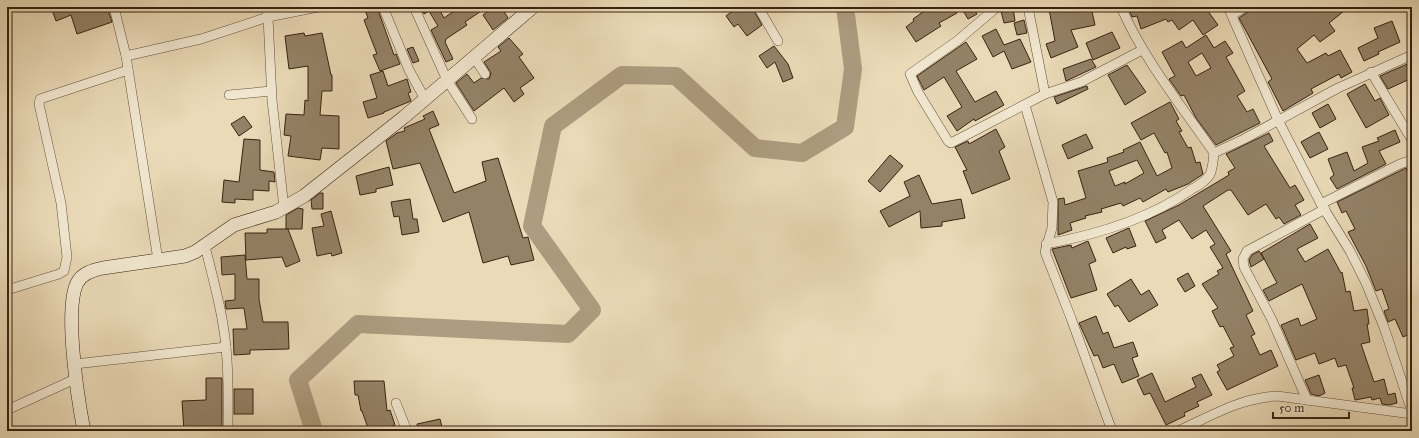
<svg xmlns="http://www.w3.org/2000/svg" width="1419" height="438" font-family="'IM FELL Great Primer',serif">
  <rect width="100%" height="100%" fill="#eadab7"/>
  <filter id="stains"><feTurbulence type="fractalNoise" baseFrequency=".005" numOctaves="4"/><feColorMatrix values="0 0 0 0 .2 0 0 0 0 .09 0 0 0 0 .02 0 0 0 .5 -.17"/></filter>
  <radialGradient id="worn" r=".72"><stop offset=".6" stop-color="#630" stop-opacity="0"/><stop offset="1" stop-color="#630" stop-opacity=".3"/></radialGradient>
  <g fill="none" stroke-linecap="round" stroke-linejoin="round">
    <polyline stroke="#ad9c7f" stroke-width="18" points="314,431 298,380 358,324 568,334 592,310 532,226 553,126 622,75 676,76 755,148 802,153 845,127 853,69 845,7"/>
  </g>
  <g fill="#948267" stroke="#362311" fill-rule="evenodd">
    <polygon points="51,7 107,7 112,22 77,34 71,15 56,21"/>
    <polygon points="364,7 377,7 394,55 396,54 400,64 380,71 373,55 377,54 364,20 368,18"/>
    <polygon points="421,7 438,7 444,18 460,7 487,7 465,22 467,25 446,39 445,42 453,59 446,62 431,30 438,26 429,11 424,14"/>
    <polygon points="494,7 501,7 508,18 493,30 483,15"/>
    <polygon points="738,7 752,7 762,25 747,36 738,24 734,27 726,16"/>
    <polygon points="930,7 953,7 957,13 939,23 941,26 916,42 906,27 914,21 913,19"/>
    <polygon points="961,7 973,7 977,14 968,19"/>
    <polygon points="1060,7 1091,7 1095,25 1071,30 1078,47 1051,58 1046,44 1055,41 1049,9"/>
    <polygon points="1128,7 1205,7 1218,25 1203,35 1193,20 1179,30 1172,20 1168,22 1166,19 1141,29 1137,16 1132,17"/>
    <polygon points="1251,7 1349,7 1329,23 1335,31 1320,42 1314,35 1297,49 1307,63 1326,53 1328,56 1340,50 1352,72 1341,78 1339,74 1311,89 1313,93 1283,111 1268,82 1272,79 1239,18 1248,12"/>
    <polygon points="1013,8 1015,21 1004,23 1001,11"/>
    <polygon points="1024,20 1027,33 1017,35 1014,23"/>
    <polygon points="1392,21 1400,42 1378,52 1379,54 1364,61 1358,48 1378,38 1374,28"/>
    <polygon points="996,29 1004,45 1020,39 1031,62 1012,69 1004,51 993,57 982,36"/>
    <polygon points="1112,32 1120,48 1093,60 1086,43"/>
    <polygon points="304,33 305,36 322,33 331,75 332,75 332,91 322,91 320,115 339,116 339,149 322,148 320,160 288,156 291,136 284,135 286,114 304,115 305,100 308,101 308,66 289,69 285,36"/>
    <path d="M1206 35 1214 48 1225 41 1233 53 1226 57 1245 91 1237 96 1247 112 1253 109 1260 123 1216 145 1196 118 1184 95 1181 96 1169 79 1175 76 1162 52 1182 41 1186 48ZM1202 53 1211 68 1196 76 1188 62Z"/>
    <polygon points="509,38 523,54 519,57 534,78 520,88 524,94 514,102 504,88 474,111 456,83 467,74 474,83 481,78 489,79 491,73 484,62 501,51 498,47"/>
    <polygon points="966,42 977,59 956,71 975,102 996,91 1004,105 975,121 974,119 957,131 947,116 962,107 944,77 924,90 917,76"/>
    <polygon points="774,46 788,64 793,78 783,82 775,62 767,68 759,56"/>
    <polygon points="413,47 419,61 413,63 407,49"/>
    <polygon points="1091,59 1096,67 1066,81 1063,69"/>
    <polygon points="1412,62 1412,78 1388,89 1380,76"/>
    <polygon points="1127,65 1146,92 1125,105 1108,75"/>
    <polygon points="383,71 388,86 407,79 411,92 408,93 411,101 384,112 384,113 368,118 363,102 377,98 370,75"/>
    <polygon points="1365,84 1375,101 1380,98 1389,115 1366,128 1347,94"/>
    <polygon points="1087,86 1088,89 1057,104 1054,97"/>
    <path d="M1170 102 1179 119 1176 121 1182 131 1179 132 1188 148 1191 147 1196 163 1200 162 1203 174 1188 184 1168 192 1166 189 1143 202 1140 198 1123 206 1121 203 1101 209 1102 212 1085 216 1086 218 1070 223 1072 230 1058 235V199L1064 198 1065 205 1086 198 1078 171 1108 162 1107 158 1124 152 1123 150 1140 142 1157 176 1172 168 1167 152 1165 153 1154 133 1141 140 1131 123ZM1137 160 1144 173 1125 184V182L1115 186 1109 171Z"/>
    <polygon points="1328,104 1336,119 1320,128 1312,113"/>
    <polygon points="433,111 439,125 429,129 454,193 486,181 482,162 498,158 523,238 528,237 534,260 511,265 508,256 483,263 469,212 443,222 420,163 393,169 386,141 397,133 405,131 404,128 425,119 423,116"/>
    <polygon points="244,116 252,127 239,136 231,124"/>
    <polygon points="996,129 1005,147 999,151 1010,179 972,194 963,171 967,170 955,147 968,141 969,144"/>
    <polygon points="1395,130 1400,142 1379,151 1386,164 1337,189 1330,178 1334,175 1328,159 1347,152 1354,171 1368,163 1362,147 1379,141 1377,138"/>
    <polygon points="1319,132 1328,149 1310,158 1301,142"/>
    <polygon points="1269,133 1273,141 1264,146 1290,188 1295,185 1304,200 1295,205 1301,215 1284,224 1279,217 1276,219 1266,204 1248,215 1231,190 1228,190 1203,206 1231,251 1226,254 1253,311 1246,315 1255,334 1251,336 1260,355 1271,350 1278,366 1227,390 1217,372 1220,370 1217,365 1234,356 1230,348 1234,347 1223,326 1220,327 1212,311 1218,308 1202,284 1219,274 1217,271 1223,268 1210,247 1215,244 1206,230 1192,239 1179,220 1162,230 1166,238 1156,243 1145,221 1179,205 1229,175 1228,172 1235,168 1226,154"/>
    <polygon points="1086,134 1093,148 1068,159 1062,145"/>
    <polygon points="244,139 260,140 260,170 274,172 275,182 269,181 269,191 253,190 253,200 235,199 235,203 222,202 224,180 239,182"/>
    <polygon points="890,155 903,166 880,192 868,181"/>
    <polygon points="389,167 393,185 376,189 376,192 360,195 356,176"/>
    <polygon points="1406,168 1409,176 1412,174 1412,333 1403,337 1395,319 1388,322 1384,311 1389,309 1382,289 1376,291 1366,266 1348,232 1355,229 1346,211 1342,213 1337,202"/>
    <polygon points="919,175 932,204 961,199 965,218 942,222 942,226 921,228 920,211 889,227 880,211 910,196 904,182"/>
    <polygon points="320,193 323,193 323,209 312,209 311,200"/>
    <polygon points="410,199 413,219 417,219 419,232 402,235 399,216 394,217 391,202"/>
    <polygon points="298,208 303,209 302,229 286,229 286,215"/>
    <polygon points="331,211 342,253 332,256 331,253 317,256 312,228 324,226 321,214"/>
    <polygon points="1310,224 1318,238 1297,249 1305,262 1328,249 1341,273 1342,272 1346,292 1350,291 1354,311 1367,309 1369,324 1367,324 1370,342 1361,344 1374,382 1384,379 1388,395 1395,393 1397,403 1389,405 1382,404 1380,398 1372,400 1371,397 1355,400 1352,388 1354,388 1346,365 1338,367 1335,358 1319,364 1315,353 1296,360 1281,325 1298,318 1301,326 1317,319 1302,284 1269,301 1263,290 1277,283 1261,253"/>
    <polygon points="1129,228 1136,246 1127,249 1126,247 1113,253 1106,238"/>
    <polygon points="267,229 288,229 300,261 286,267 282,257 246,260 245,233 267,233"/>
    <polygon points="1088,241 1096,261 1089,264 1097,290 1071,298 1052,249 1071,245 1072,248"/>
    <polygon points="1259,251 1264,259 1251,267 1249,260 1252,255"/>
    <polygon points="245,255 247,279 259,279 259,299 263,322 288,322 289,349 250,350 250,354 234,355 233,329 247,329 244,308 226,309 225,301 235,300 235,274 222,275 221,257"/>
    <polygon points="1188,273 1195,286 1185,292 1177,279"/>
    <polygon points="1131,279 1141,295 1149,290 1158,305 1129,322 1118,305 1115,307 1107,294"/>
    <polygon points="1096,316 1103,334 1108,332 1114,348 1133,342 1138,356 1132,358 1139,376 1122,383 1114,364 1103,368 1098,355 1094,356 1079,323"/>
    <polygon points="1152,373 1165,402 1196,387 1192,378 1201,374 1212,395 1197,402 1199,406 1184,413 1185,416 1166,425 1150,393 1144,395 1137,380"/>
    <polygon points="1319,375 1325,393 1319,396 1311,394 1305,380"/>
    <polygon points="206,378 222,378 222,427 212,428 212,431 184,431 182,401 206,400"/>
    <polygon points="354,381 384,381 387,411 390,410 395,425 378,431 369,431 362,411 361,411 358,395 355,395"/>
    <rect x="234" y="389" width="19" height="25"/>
    <polygon points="440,419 443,431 418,431 417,424"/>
  </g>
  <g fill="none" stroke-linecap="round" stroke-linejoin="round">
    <defs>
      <g id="street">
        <polyline points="114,7 126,56 158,260"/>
        <polyline points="266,7 268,17 272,100 284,208"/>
        <polyline points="383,7 409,70 425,99"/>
        <polyline points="414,7 447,80 472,119"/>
        <polyline points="758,7 778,41"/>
        <polyline points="997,7 957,41 910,74 918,92 948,141 951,143 1045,94 1081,82 1142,50"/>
        <polyline points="1028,7 1045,94"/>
        <path d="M1121 7C1144 60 1181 105 1214 153L1244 139 1338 88 1412 55"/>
        <polyline points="1228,7 1278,120 1321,204 1350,251 1366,283 1384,327 1412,412"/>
        <polyline points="1232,15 1245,7"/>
        <polyline points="126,56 201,39 268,17 318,7"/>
        <polyline points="474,57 485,74"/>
        <polyline points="1371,72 1412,140"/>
        <polyline points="229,95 271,91"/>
        <polyline points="1025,105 1053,202 1052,228 1045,252 1071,318 1112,431"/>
        <polyline points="1321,204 1400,164 1412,160"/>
        <path d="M1046 244C1095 235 1151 218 1192 189 1198 186 1204 182 1209 176 1213 170 1213 160 1214 153"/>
        <path d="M205 246C213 279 223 313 226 348 229 376 228 403 228 431"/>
        <polyline points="7,290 59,274 64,271 67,257 61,203 39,104 40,99 128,70"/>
        <polyline points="75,364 226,347"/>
        <polyline points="1307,400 1272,320 1244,267 1243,259 1247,251 1325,209"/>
        <polyline points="396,403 407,431"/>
        <polyline points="7,410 75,379"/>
        <path d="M1178 431C1211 416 1240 398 1277 396L1412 414"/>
      </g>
      <path id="secondary" d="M84 431C78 400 64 310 77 283 82 273 93 270 103 268L185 256 195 252 234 225 276 212 304 196 404 117 533 7"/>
    </defs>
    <use href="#street" stroke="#63513a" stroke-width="10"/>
    <use href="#secondary" stroke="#362311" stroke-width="14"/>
    <use href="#street" stroke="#f1e7d0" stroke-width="9"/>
    <use href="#secondary" stroke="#f1e7d0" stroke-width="13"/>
  </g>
  <rect width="1419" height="438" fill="none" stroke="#eadab7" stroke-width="24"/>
  <rect x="8" y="8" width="1403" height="422" fill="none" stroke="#362311" stroke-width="2"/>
  <rect x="12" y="12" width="1395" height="414" fill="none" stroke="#362311"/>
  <path d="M1273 412v6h76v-6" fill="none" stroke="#362311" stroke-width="2"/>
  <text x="1279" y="412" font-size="12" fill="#362311" stroke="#f1e7d0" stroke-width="3" paint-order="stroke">50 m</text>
  <rect width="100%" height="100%" filter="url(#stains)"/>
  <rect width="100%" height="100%" fill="url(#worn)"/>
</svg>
